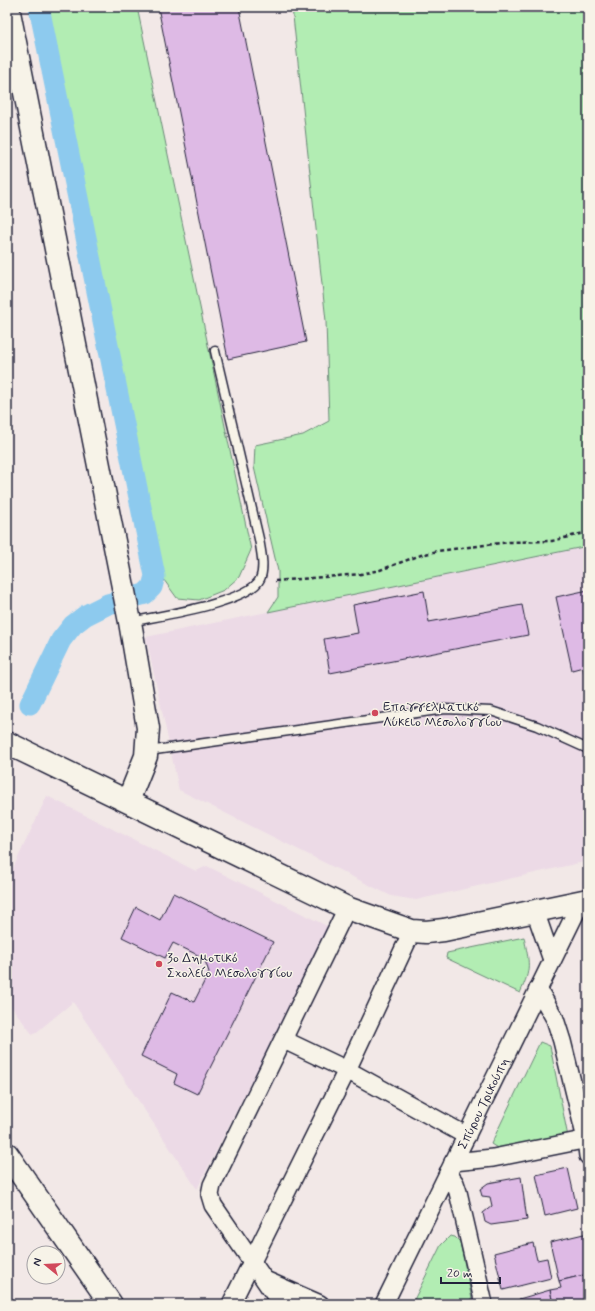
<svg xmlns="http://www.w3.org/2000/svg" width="595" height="1311" font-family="Mynerve,sans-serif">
  <rect width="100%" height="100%" fill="#f2e8e7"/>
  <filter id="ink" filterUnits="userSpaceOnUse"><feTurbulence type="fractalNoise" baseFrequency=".025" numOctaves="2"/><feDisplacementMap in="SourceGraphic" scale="8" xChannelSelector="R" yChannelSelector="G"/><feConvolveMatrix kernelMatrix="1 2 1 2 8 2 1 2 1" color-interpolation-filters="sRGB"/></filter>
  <g filter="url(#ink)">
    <g fill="#ecdae6">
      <polygon points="588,546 588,861 416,900 391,896 179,790 146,637"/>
      <polygon points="47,796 196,871 207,866 329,927 197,1189 73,1002 33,1035 7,1001 7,881"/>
    </g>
    <g fill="#b2edb3" stroke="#6a8877">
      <polygon points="48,7 137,7 251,550 239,577 224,590 199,600 177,598 164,580"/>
      <polygon points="292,7 588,7 588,546 268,612 278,597 278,571 254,467 255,445 303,435 329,421 326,321"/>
      <path d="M524 937C529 963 532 968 520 993L446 958 447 953Z"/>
      <polygon points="540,1042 550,1046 568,1137 502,1151 491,1144"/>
      <polygon points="450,1236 455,1237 460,1242 473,1304 412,1304 441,1245"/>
    </g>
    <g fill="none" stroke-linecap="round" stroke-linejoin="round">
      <polyline stroke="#8dcaee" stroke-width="21" points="30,704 61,640 73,625 86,615 108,604 145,594 152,587 155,576 39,7"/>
    </g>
    <g fill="#debae5" stroke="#22223b">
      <polygon points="158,7 239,7 306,342 228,359"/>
      <polygon points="588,590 588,680 586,680 583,667 572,670 556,597"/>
      <polygon points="424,591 429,622 522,605 528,635 330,673 324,639 358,633 353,605"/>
      <polygon points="173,893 273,942 197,1094 174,1083 177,1074 141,1056 172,992 194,1002 209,972 204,958 173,943 165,958 122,937 136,907 160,920"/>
      <polygon points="568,1168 577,1208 545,1216 536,1175"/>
      <polygon points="521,1177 527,1220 491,1225 485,1222 483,1213 492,1206 490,1197 482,1196 480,1189 488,1183"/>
      <polygon points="588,1233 588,1274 559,1281 550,1242"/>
      <polygon points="533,1243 537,1260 547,1258 551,1278 503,1290 494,1253"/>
      <polygon points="588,1274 588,1304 553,1304 550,1290 561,1288 559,1281"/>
      <polygon points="550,1290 553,1304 520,1304 519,1299"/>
    </g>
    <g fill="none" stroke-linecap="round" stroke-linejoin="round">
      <defs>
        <g id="lane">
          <path d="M130 622C157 616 249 603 260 579 265 568 261 551 259 539L215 351"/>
          <polyline points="148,751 445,709 491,711 537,726 588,749"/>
        </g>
        <g id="street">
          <polyline points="535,911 552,960"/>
          <polyline points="538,989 555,1019 562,1041 586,1139 588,1156"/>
          <polyline points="284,1040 347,1070 467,1136"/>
          <polyline points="453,1162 493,1158 588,1139"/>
          <polyline points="448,1173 455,1183 458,1192 484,1304"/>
          <polyline points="265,1280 320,1304"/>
          <polyline points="231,1304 347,1070 412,931"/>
          <polyline points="281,1304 213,1205 210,1195 212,1185 347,908"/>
          <path id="s1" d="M384 1304 581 902"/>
        </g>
        <g id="secondary">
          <polyline points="8,7 130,622 148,728 146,756 128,801"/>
          <polyline points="7,743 347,908 412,931 426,932 444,930 588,900"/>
          <polyline points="7,1154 111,1304"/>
        </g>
      </defs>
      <use href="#lane" stroke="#22223b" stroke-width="11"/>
      <use href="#street" stroke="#22223b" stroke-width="20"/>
      <use href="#secondary" stroke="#22223b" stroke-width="25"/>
      <polyline stroke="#22223b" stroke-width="2.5" stroke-dasharray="4 3" stroke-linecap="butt" points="275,581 361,574 380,570 421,555 438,551 509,542 552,541 588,532"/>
      <use href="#lane" stroke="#f7f3e8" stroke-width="8"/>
      <use href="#street" stroke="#f7f3e8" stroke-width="17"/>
      <use href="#secondary" stroke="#f7f3e8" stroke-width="22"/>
    </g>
  </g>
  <g fill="#d1495b" stroke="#f7f3e8" stroke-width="1.5">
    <circle cx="375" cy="713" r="4"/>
    <circle cx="159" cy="964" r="4"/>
  </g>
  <g text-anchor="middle" stroke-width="3" stroke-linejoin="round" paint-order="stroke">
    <g font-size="13" fill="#22223b" stroke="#f7f3e8" text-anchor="start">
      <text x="383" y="711">Επαγγελματικό<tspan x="383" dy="15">Λύκειο Μεσολογγίου</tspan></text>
      <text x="167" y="962">3ο Δημοτικό<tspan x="167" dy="15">Σχολείο Μεσολογγίου</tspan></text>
    </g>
    <g font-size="13" fill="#22223b" stroke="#f7f3e8">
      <text dy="5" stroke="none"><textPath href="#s1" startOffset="224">Σπύρου Τρικούπη</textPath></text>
    </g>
  </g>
  <rect width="595" height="1311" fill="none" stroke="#f7f3e8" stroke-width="24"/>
  <rect x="12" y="12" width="571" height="1287" fill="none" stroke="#22223b" stroke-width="1.5" filter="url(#ink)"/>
  <g transform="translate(46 1265) rotate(288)"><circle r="19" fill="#f7f3e8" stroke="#a29fa3"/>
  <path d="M0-3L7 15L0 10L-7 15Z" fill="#d1495b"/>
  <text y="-6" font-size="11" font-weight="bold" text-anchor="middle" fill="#22223b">N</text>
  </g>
  <path d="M441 1277v6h59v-6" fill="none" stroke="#22223b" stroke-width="2"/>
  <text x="447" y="1277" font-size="12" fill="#22223b" stroke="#f7f3e8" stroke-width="3" paint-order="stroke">20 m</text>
</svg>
